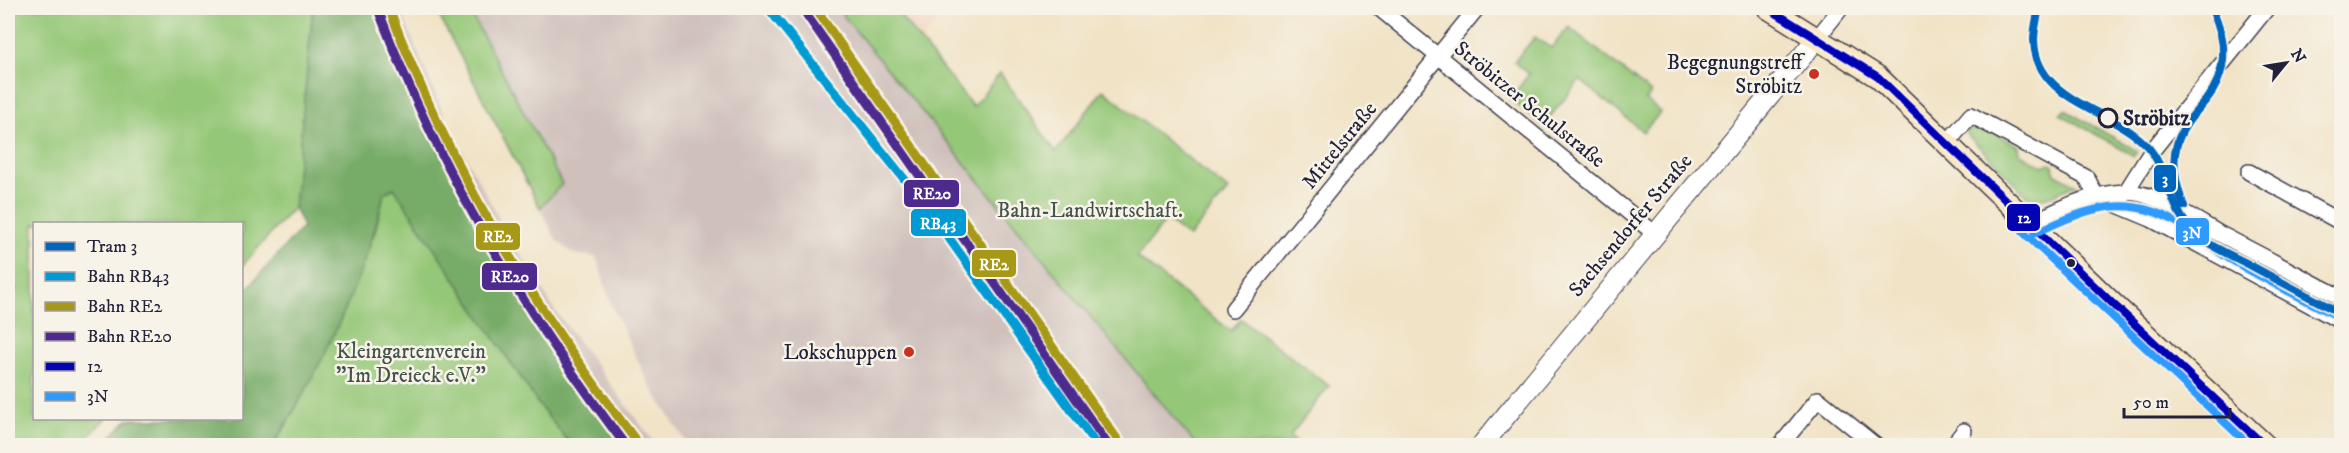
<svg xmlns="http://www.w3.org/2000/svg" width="2349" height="453" font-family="'IM FELL DW Pica',serif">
  <rect width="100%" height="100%" fill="#f7f3e8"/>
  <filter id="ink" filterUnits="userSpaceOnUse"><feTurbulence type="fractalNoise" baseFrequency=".0167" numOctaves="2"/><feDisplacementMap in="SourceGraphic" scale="12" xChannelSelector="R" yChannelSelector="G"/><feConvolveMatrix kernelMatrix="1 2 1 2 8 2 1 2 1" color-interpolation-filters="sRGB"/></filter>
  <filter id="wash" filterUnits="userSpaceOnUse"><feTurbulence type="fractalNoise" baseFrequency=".008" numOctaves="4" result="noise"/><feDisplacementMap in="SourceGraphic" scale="24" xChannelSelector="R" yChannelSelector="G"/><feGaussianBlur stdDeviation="1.35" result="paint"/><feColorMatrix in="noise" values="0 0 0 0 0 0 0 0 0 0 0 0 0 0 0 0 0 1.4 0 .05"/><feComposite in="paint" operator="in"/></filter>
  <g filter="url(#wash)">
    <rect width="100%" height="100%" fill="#f1e3c6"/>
    <polygon fill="#f3d4bf" points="894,8 949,8 921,41"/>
    <g fill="#cfc0bb">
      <polygon points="380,8 400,8 446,120 496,213 554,309 656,445 630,445 539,326 485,238 435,140"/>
      <polygon points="468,8 837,8 1196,445 688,445 650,386 611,304 596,257 574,254 557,241 540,208 562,184"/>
    </g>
    <g fill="#94c777" stroke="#5b7459" stroke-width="1.5">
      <polygon points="8,8 313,8 294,207 242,266 242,224 34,224 34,418 105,419 80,445 8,445 8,298 16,289 8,282"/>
      <polygon points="435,8 468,8 562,184 540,208"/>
      <polygon points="837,8 894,8 973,107 1000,73 1056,152 1103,90 1228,190 1189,237 1166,220 1137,257 1231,331 1241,319 1329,386 1290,436 1298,445 1196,445"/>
      <polygon points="1569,27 1651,93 1646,100 1661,112 1643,132 1580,80 1543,125 1510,99 1529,74 1514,62 1535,37 1551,48"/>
      <polygon points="2065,110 2137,151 2134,156 2060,114"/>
      <path d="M1981 125 2019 146 2020 154 2043 166 2050 163 2053 165 2054 173 2076 185C2061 190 2043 204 2027 196L1965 132 1974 126Z"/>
      <polygon points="395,188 539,405 571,445 273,446 287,424 375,232 384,193"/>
    </g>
    <path fill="#77ac68" stroke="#4c6752" stroke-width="1.5" d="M313 8H380C421 118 473 227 538 326 566 368 599 406 630 445H571L539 405 394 188 384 193C365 278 320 372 273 445H103L128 419 242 418V294L303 227 294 207Z"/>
  </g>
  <g filter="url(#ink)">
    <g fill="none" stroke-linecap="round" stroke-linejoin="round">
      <defs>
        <g id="minor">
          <polyline points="1379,8 1654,233"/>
          <polyline points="1818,37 1841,8"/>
          <polyline points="1947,143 1971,115 2087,178 2096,196 2151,219 2342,322"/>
          <polyline points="2249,172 2342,223"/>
          <polyline points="2122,198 2151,152 2267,8"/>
          <path d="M2030 224C2060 209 2090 193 2125 192 2158 192 2193 219 2220 234 2261 255 2301 277 2342 298"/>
          <polyline points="1233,309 1477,8"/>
          <polyline points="1780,446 1818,399 1876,446"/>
          <polyline points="1952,446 1964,431"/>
        </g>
        <polyline id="tertiary" points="1481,446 1818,37"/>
        <polyline id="secondary" points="1768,8 1878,77 2112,303 2266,446"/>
      </defs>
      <use href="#minor" stroke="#413f50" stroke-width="18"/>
      <use href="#tertiary" stroke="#413f50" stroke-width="22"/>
      <use href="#secondary" stroke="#413f50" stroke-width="24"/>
      <use href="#minor" stroke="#fff" stroke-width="15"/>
      <use href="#tertiary" stroke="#fff" stroke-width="20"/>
      <use href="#secondary" stroke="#fae7c3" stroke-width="21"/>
      <polyline stroke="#22223b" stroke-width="4.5" stroke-dasharray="9 4.5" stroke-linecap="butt" points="800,8 907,137"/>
      <defs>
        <polyline id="bus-1" points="1768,8 1878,77 2112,303 2265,446"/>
        <g id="bus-2">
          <polyline points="2023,232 2250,446"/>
          <path d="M2035 233C2092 206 2131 191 2188 229 2201 237 2211 248 2225 256 2261 278 2299 297 2337 316"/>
        </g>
      </defs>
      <use href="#bus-1" stroke="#f7f3e8" stroke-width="12"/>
      <use href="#bus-2" stroke="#f7f3e8" stroke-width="12"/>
      <use href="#bus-1" stroke="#0404b4" stroke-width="8"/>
      <use href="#bus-2" stroke="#2e9afe" stroke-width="8"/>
      <defs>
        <polyline id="rail-1" points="768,8 929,210 1097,446"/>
        <g id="rail-2">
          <path d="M389 8C451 172 533 306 640 446"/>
          <polyline points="815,8 1122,446"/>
        </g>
        <g id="rail-3">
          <path d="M379 12C441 174 521 308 626 446"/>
          <polyline points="806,14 1109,446"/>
        </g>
      </defs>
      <use href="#rail-1" stroke="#f7f3e8" stroke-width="14"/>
      <use href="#rail-2" stroke="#f7f3e8" stroke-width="14"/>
      <use href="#rail-3" stroke="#f7f3e8" stroke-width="14"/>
      <use href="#rail-1" stroke="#009bd5" stroke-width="9"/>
      <use href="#rail-2" stroke="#a79818" stroke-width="9"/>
      <use href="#rail-3" stroke="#4e2a8e" stroke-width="9"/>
      <defs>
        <g id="tram-1">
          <path d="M2039 8C2037 18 2034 29 2034 40 2035 101 2110 108 2145 144 2167 166 2168 201 2187 225 2203 244 2227 253 2248 264 2279 281 2310 297 2342 314"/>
          <path d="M2184 206C2175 184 2170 161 2179 138 2185 123 2196 112 2206 100 2229 71 2227 39 2211 8"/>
        </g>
      </defs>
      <use href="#tram-1" stroke="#f7f3e8" stroke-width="12"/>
      <use href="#tram-1" stroke="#0065bd" stroke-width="8"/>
    </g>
  </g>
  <g fill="#c8321e" stroke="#f7f3e8" stroke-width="2">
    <circle cx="1814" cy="74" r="6"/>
    <circle cx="909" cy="352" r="6"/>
  </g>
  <circle fill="#f7f3e8" stroke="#22223b" stroke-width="3" cx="2108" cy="118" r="9"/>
  <circle fill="#22223b" stroke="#f7f3e8" stroke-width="2" cx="2071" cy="263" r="5"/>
  <g text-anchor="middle" stroke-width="5" stroke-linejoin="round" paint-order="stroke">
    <g font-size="21" fill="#22223b" stroke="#f7f3e8" text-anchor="end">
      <text x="1802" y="69">Begegnungstreff<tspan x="1802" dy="24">Ströbitz</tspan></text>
      <text x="897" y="359">Lokschuppen</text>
    </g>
    <g font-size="21" fill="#22223b" stroke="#f7f3e8">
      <text transform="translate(1530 104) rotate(39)" y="7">Ströbitzer Schulstraße</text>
      <text transform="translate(1339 145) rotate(-51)" y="7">Mittelstraße</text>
      <text transform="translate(1630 225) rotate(-50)" y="7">Sachsendorfer Straße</text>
    </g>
    <g font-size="21" font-weight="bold" fill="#22223b" stroke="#f7f3e8" text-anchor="start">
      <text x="2123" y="125">Ströbitz</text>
    </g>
    <g font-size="21" fill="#44544d" stroke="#f7f3e8">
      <text x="1090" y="217">Bahn-Landwirtschaft.</text>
      <text x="411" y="358">Kleingartenverein<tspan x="411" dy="24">"Im Dreieck e.V."</tspan></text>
    </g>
  </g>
  <g stroke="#f7f3e8" stroke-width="2">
    <rect x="2153" y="164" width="24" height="29" rx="6" fill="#0065bd"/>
    <rect x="903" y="179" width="57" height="29" rx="6" fill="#4e2a8e"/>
    <rect x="2006" y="203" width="35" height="29" rx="6" fill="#0404b4"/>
    <rect x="910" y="208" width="57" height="29" rx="6" fill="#009bd5"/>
    <rect x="2175" y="217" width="35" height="29" rx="6" fill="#2e9afe"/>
    <rect x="475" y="222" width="46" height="29" rx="6" fill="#a79818"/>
    <rect x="971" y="249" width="46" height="29" rx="6" fill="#a79818"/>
    <rect x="481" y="262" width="57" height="29" rx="6" fill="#4e2a8e"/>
  </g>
  <g font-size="16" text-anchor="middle" font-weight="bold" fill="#fff">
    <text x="2165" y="184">3</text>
    <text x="932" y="199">RE20</text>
    <text x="2024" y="223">12</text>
    <text x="938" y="229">RB43</text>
    <text x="2192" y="238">3N</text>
    <text x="498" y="242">RE2</text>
    <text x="994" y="270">RE2</text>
    <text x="510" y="282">RE20</text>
  </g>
  <rect width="2349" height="453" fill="none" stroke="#f7f3e8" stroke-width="30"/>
  <rect x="33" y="222" width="210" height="198" fill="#f7f3e8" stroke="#a29fa3" stroke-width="1.5"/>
  <rect x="45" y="242" width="30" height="9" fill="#0065bd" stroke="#a29fa3" stroke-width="1.5"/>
  <text x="87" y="252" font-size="18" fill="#22223b">Tram 3</text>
  <rect x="45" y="272" width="30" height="9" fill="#009bd5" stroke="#a29fa3" stroke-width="1.5"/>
  <text x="87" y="282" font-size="18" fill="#22223b">Bahn RB43</text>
  <rect x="45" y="302" width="30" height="9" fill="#a79818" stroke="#a29fa3" stroke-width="1.5"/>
  <text x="87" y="312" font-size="18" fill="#22223b">Bahn RE2</text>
  <rect x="45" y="332" width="30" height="9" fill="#4e2a8e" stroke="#a29fa3" stroke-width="1.5"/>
  <text x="87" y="342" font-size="18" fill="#22223b">Bahn RE20</text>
  <rect x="45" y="362" width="30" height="9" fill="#0404b4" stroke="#a29fa3" stroke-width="1.5"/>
  <text x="87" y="372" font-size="18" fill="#22223b">12</text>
  <rect x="45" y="392" width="30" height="9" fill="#2e9afe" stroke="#a29fa3" stroke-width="1.5"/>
  <text x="87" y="402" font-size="18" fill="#22223b">3N</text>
  <g transform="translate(2286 63) rotate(60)" stroke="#f7f3e8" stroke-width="4.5" paint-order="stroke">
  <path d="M0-4.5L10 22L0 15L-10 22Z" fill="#22223b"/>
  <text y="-9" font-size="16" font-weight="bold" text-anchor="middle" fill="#22223b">N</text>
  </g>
  <path d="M2124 408v9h106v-9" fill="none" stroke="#22223b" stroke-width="3"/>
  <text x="2133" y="408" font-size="18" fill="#22223b" stroke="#f7f3e8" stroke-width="4.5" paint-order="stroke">50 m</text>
</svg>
